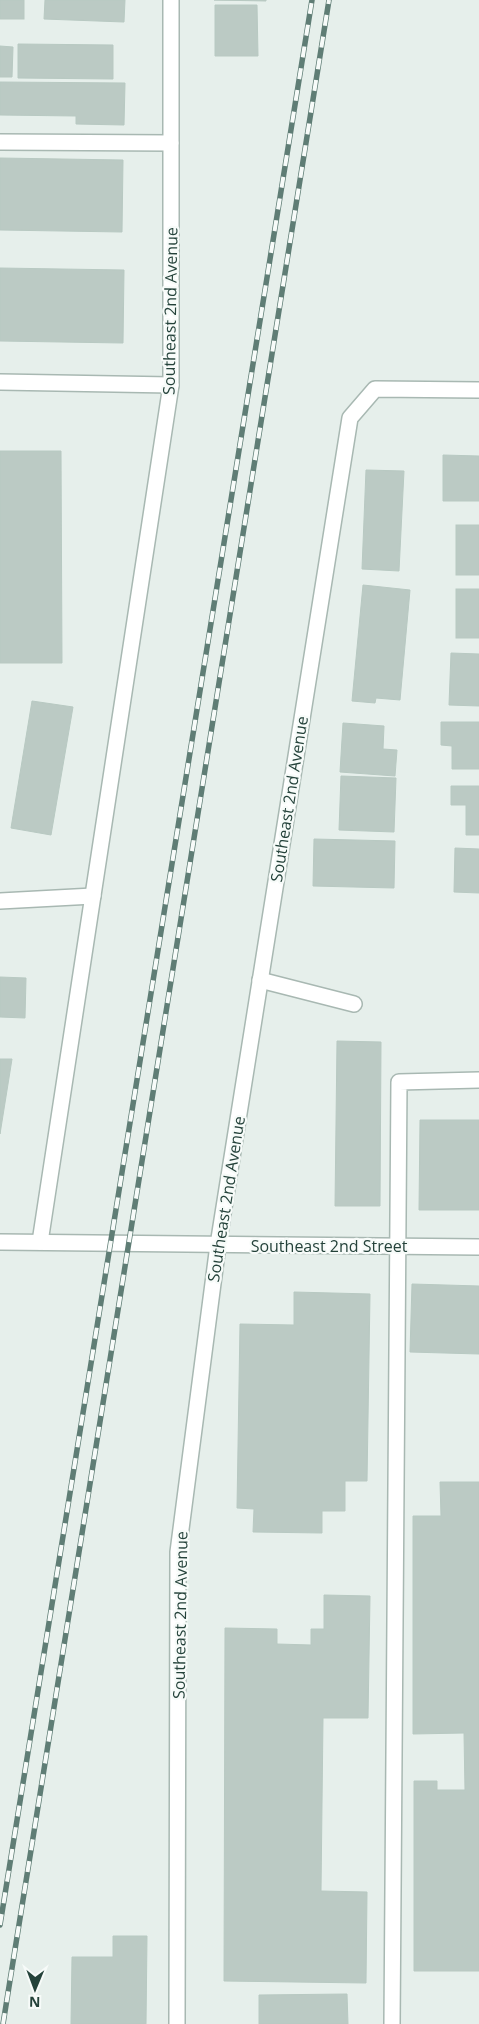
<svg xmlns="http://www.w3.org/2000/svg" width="479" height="2024" font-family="'Open Sans',sans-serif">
  <rect width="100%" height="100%" fill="#e6efeb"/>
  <g fill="#bbcac4" stroke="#b8c9c2">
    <rect x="0" y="0" width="24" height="19"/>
    <polygon points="45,0 125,0 124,22 44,19"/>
    <polygon points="214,0 266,0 266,1"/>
    <polygon points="215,5 257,5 258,56 215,56"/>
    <polygon points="18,44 113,45 113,79 18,78"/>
    <polygon points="0,46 13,47 12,77 0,77"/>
    <polygon points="0,82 125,83 124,125 76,124 76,116 0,115"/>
    <polygon points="0,158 123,160 122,232 0,230"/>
    <polygon points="0,268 124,270 123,343 0,341"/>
    <polygon points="0,451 61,451 62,663 0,663"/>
    <polygon points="443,455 479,456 479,501 443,501"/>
    <polygon points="366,470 404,471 399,571 362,569"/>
    <rect x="456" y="525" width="23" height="50"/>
    <polygon points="363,585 410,590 400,700 376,698 375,703 352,701"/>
    <rect x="456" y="589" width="23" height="49"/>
    <polygon points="451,653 479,654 479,706 449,705"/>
    <polygon points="32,701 73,707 51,835 11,828"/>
    <polygon points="441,722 479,722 479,769 452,769 452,746 441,745"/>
    <polygon points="343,723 384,726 383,749 397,750 395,776 340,772"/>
    <polygon points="341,776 396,778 394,832 339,830"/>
    <polygon points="451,786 479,786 479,835 466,835 466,805 451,805"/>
    <polygon points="314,839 395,841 394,888 313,886"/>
    <polygon points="455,848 479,849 479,893 454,892"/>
    <polygon points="0,977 26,978 25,1018 0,1017"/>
    <polygon points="337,1041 381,1042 380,1206 335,1206"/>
    <polygon points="0,1059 12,1059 0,1134"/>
    <polygon points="420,1120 479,1120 479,1210 419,1210"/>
    <polygon points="412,1284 479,1286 479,1354 410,1352"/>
    <polygon points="294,1292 370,1294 367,1481 345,1481 345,1511 322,1511 322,1533 253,1532 254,1509 237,1508 240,1324 294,1325"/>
    <polygon points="440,1482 479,1482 479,1971 414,1971 414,1781 437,1781 437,1790 465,1790 464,1733 413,1734 413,1516 441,1516"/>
    <polygon points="324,1595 370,1596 368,1718 323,1718 321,1891 367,1892 366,1983 224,1981 225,1628 277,1629 277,1644 311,1645 311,1629 324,1629"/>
    <polygon points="113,1936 147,1936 146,2024 71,2024 72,1957 113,1957"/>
    <polygon points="347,1994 348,2024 259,2024 259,1995"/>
  </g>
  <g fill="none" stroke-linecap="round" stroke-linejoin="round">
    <defs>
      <g id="minor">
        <polyline points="0,142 171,143"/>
        <polyline points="0,382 171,385"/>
        <polyline points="0,901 93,896"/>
        <polyline points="260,980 354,1004"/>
        <polyline points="0,1242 479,1247"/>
        <polyline points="40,1242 171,385 171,0"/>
        <polyline points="177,2024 178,1552 218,1245 350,418 375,389 479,390"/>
        <polyline points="392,2024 399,1082 479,1080"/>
      </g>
    </defs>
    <use href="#minor" stroke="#a8b8b2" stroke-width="18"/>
    <use href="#minor" stroke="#fff" stroke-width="15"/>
    <defs>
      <g id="rail">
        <polyline points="0,1925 312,0"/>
        <polyline points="3,2024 329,0"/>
      </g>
    </defs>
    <use href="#rail" stroke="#5f7d75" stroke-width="5.5"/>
    <use href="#rail" stroke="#f7fbf9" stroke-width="4" stroke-dasharray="11" stroke-linecap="butt"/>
  </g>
  <g text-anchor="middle" stroke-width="4.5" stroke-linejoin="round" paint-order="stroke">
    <g font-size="16" fill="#24423a" stroke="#f7fbf9">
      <text transform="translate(170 311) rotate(-89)" y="6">Southeast 2nd Avenue</text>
      <text transform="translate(289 799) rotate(-81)" y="6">Southeast 2nd Avenue</text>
      <text transform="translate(226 1199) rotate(-81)" y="6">Southeast 2nd Avenue</text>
      <text x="329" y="1252">Southeast 2nd Street</text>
      <text transform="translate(180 1615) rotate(-89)" y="6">Southeast 2nd Avenue</text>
    </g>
  </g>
  <g transform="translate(35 1989) rotate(181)" stroke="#f7fbf9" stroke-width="4" paint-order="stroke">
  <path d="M0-4L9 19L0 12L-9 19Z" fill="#24423a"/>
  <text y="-8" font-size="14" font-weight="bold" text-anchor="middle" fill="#24423a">N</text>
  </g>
</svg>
